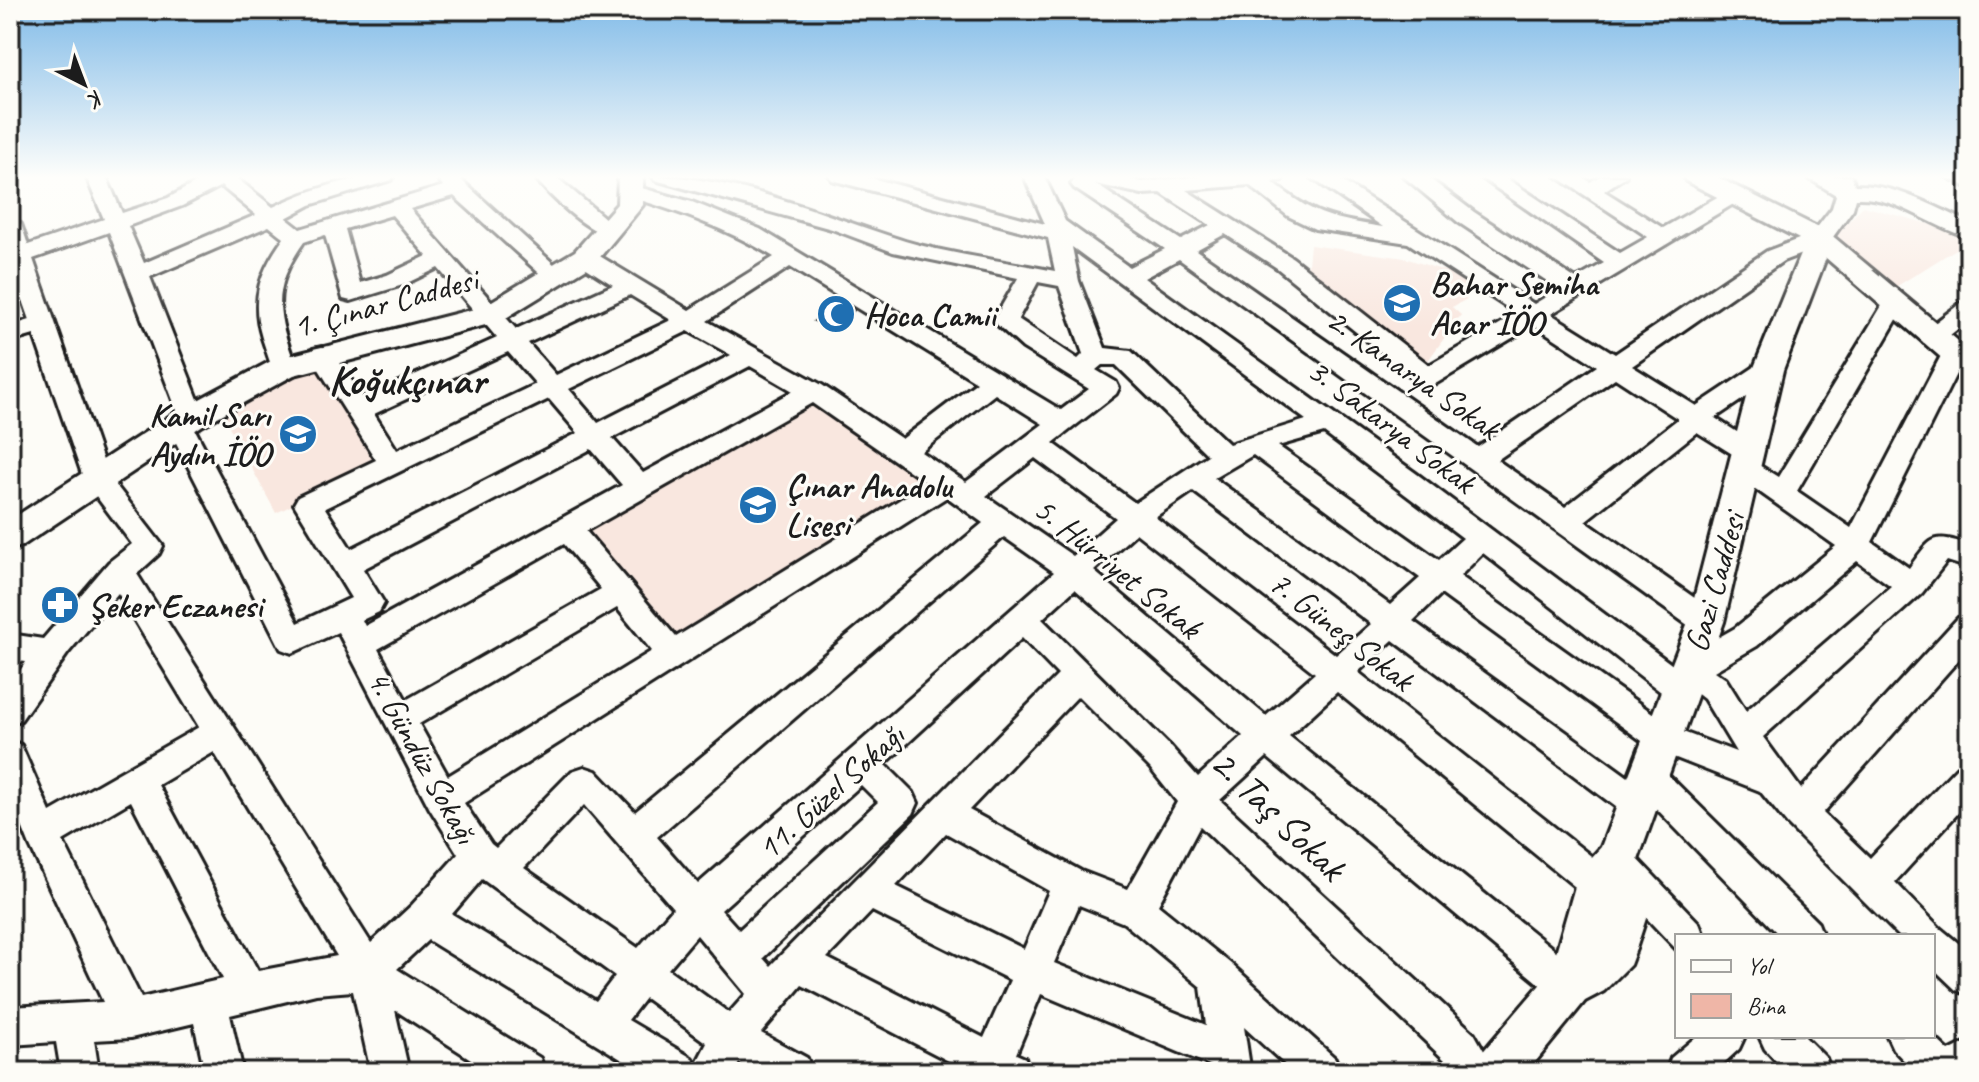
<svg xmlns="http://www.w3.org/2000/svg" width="1979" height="1082" font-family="Caveat,sans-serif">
  <rect width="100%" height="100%" fill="#fdfcf7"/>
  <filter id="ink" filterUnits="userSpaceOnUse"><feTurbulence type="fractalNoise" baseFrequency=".0125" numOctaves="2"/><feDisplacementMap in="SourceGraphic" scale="16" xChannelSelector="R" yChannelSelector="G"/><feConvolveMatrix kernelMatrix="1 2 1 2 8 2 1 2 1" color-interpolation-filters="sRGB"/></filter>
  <g filter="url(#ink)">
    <g fill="#f9e7df">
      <polygon points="1863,206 1969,235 1969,241 1886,293 1830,241"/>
      <polygon points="1310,245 1405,258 1466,278 1467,299 1452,307 1461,315 1424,366 1307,274"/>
      <polygon points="317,363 380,462 276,513 218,406"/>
      <polygon points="812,399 931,482 677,640 581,528"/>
    </g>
    <polygon fill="#efb6a7" stroke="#1c1c1c" stroke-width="2" points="833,299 854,310 838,329 814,321"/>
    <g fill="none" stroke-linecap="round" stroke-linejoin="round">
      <defs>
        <g id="minor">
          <path d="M86 176H106L122 213 168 198 208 176H234L273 207C311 189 351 176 394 176L391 180 310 205 286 218 300 229 443 186 436 176H457L567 276 564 281H548L454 196 410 209 516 329 613 285 577 262 574 257 577 252H593L689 310 774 257C727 228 676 211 624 195L621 191 631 185 692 202 760 229 1061 410 1089 389 1023 348 993 321 1018 278 893 252 832 229 655 180 652 176C737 176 825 216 905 241 953 255 1005 261 1055 271L1048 238 832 180 829 176H864L1045 224 1024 176H1044L1065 221 1129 267 1165 249 1074 188 1071 184 1078 176H1118L1142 182 1202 176H1285L1282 180 1272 182C1317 217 1329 218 1383 227L1309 176H1334L1534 304 1559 289 1458 222 1403 176H1426L1474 212 1576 279 1604 263 1479 176H1503L1620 253 1648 237 1556 176H1581L1590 182 1600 176H1626L1604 191 1663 228 1726 192H1740L1743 196 1740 200 1551 314 1615 354 1767 251 1812 234 1832 208 1836 195 1805 176H1851L1855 185C1895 184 1933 206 1969 222V237C1930 227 1898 196 1856 198L1853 209 1828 244 1783 261 1632 366 1696 406 1759 364 1768 362 1777 364 1780 370 1777 376 1715 418 1759 446 1763 453 1759 460 1754 462 1778 477 1886 299H1902L1906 304 1797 491 1851 528 1945 348 1954 346 1963 348 1966 354 1872 542 1909 568C1932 538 1931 532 1969 545V568L1947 561 1922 593 1763 737 1801 789 1958 618 1969 615V648L1823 813 1870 858 1957 767 1969 763V801L1895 882 1940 928 1969 952V995L1956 990 1933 968V936H1899L1788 825 1760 791 1653 749 1441 594 1413 621 1631 779 1634 765 1646 761 1658 765 1818 923 1823 936H1780L1652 804 1648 813 1636 818 1624 813 1393 640 1358 672 1605 867 1610 855 1622 850 1634 855 1699 923 1704 936H1677V950L1614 884 1609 895 1597 900 1585 895 1337 692 1289 736 1582 972 1588 985 1582 998 1569 1004 1556 998 1267 757 1220 800 1474 1033 1496 1072H1454L1446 1061 1200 826 1158 905 1231 964 1335 1058 1340 1072H1293L1244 1027 1250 1067 1248 1072H1214L1212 1066 1041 994 1016 1054 1025 1058 1030 1072H970L802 985 761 1033 807 1058 812 1072H755L739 1063 734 1072H642L428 940 397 969 540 1058 545 1072H491L395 1010 409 1072H371L353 991 316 994 230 1015 243 1072H205L194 1023 131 1038 94 1040 99 1072H61L56 1042 10 1045V1007L103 1002 30 846 10 796V740L21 745 50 812 199 727 118 593 68 653 21 720 10 724V685L26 662 10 660V634L43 639 109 562 132 544 84 480 34 335 10 342V326L30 320 23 300 10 304V289L19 286 10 266V217L21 224 28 245 104 219ZM1095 184 1142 194 1161 193 1210 225 1181 240ZM1249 185 1288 216 1315 229 1408 243 1517 314 1429 365 1293 258 1186 190ZM221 186 256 215 144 263 128 226 182 206ZM392 215 427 256 387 275 360 283 345 229ZM269 226 284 238C260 271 250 298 262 338 266 349 269 362 275 373L284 375 293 373 296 367C277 314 270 290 304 242L325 235 343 299 351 301 403 285 438 268 497 338 363 398 331 349 322 347 313 349 310 355 376 460 298 497 294 504 351 598 298 623 193 426 201 423 205 417 150 277ZM109 232 179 416 171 418 167 425 281 649 292 653 338 632 430 809 458 854 412 905 371 943 137 574 159 554 163 546 108 475 33 259ZM1225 234 1277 268 1419 383 1428 386 1437 383 1534 325 1597 366 1478 447 1196 250ZM1072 247 1306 420 1229 444 1131 351 1105 348 1079 281ZM1179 259 1696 631 1706 634 1716 631 1721 622 1716 613 1585 521 1697 432 1742 460 1737 462 1733 469 1737 476 1836 546 1735 628 1677 661 1674 666 1417 474 1144 278ZM790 267 977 382 902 439 822 385 707 321ZM1038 282 1059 286 1083 354 1078 359 1018 319ZM630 295 671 320 556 375 528 343ZM688 331 731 355 598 423 569 389ZM508 352 536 384 397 450 374 414ZM1102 365H1116L1208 455 1135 503 1053 443 1116 394 1119 388 1116 382 1096 370ZM750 366 793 391 643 473 612 438ZM1615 378 1678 419 1565 507 1497 460ZM995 394 1043 424 966 482 921 452ZM549 399 578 433 351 549 325 508ZM812 403 927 483 676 637 586 531ZM1324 433 1463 538 1439 560 1278 446ZM591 449 622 485 365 626 362 620 379 612 384 603 363 569ZM1253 455 1420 578 1390 605 1214 478ZM1035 458 1116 518 1073 556 986 496ZM1193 491 1371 624 1336 655 1155 517ZM947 497 983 523 635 812 596 771 584 767 572 771 496 848 491 844 464 803ZM1136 533 1315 673 1266 716 1094 571ZM1004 537 1054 572 698 884 657 837ZM564 544 601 589 406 700 378 649ZM1483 553 1670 699 1681 703 1692 699 1695 692 1704 699 1736 752 1675 729 1460 576ZM1857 561 1891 586 1746 711 1726 679 1714 671 1757 646ZM1075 589 1243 736 1198 777 1172 748 1042 619ZM617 608 652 651 448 776 419 724ZM1022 638 1058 675 770 966 763 958 913 814 918 803 913 792 885 764ZM1078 696 1150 768 1177 802 1128 889 1081 871 969 810ZM214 752 337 956 258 971 158 785ZM861 785 878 802 739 930 721 910ZM131 801 223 979 141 998 63 841ZM584 805 673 908 638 948 524 868ZM946 833 1049 891 1024 949 896 886ZM482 879 615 976 596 1001 452 914ZM1079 905 1124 923 1201 987 1206 1025 1054 963ZM872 911 1010 980 984 1038 827 958ZM697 935 746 994 729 1013 668 969ZM645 998 707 1043 695 1066 692 1058 628 1020Z"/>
          <path d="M534 176H555L619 230 616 235C594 240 547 194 534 176Z"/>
          <polygon points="1945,176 1969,176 1969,188"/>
          <polygon points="1969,300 1969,320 1940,343 1924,343 1920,337 1924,331 1961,303"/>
          <polygon points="1697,1036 1745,1036 1739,1049 1714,1072 1666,1072 1671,1058"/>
          <polygon points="1759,1036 1804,1036 1826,1058 1831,1072 1786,1072 1765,1049"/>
          <polygon points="1887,1036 1933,1036 1949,1051 1969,1041 1969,1072 1915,1072 1893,1049"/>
        </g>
        <g id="major">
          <polygon points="618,176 643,176 643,205 639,210 595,263 501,321 294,375 203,425 22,546 10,550 10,520 181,409 273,360 482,307 575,251 617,204"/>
          <polygon points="1683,176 1715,176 1829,233 1969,350 1969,376 1959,373 1826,258 1783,370 1724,622 1638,860 1651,903 1636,949 1630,965 1604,991 1585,1001 1527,1072 1473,1072 1480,1055 1550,973 1576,883 1582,868 1601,847 1688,622 1753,370 1805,242 1686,181"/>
        </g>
      </defs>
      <use href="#minor" stroke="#1c1c1c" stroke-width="6"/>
      <use href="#major" stroke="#1c1c1c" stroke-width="6"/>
      <use href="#minor" fill="#fdfcf7" fill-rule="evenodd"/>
      <use href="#major" fill="#fdfcf7" fill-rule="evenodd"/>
    </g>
  </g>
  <linearGradient id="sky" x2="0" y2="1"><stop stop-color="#81bbe8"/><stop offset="0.54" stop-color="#fefefb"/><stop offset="1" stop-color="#fefefb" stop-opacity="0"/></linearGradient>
  <rect width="1979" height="328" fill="url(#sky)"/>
  <defs>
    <symbol id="school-disc" viewBox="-11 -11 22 22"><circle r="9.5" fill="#1f6fb2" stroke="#fdfcf7"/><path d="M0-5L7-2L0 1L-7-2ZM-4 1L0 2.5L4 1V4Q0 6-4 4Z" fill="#fff"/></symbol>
    <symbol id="mosque-disc" viewBox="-11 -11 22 22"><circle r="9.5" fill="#1f6fb2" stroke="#fdfcf7"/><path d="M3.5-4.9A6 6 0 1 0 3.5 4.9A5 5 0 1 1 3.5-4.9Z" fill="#fff"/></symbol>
    <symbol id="pharmacy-disc" viewBox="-11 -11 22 22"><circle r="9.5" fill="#1f6fb2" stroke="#fdfcf7"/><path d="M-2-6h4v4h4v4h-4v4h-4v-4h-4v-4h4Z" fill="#fff"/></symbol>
  </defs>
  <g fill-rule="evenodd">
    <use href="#school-disc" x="1380" y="281" width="44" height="44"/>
    <use href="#mosque-disc" x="814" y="292" width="44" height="44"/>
    <use href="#school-disc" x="276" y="412" width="44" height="44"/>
    <use href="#school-disc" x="736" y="483" width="44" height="44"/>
    <use href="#pharmacy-disc" x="38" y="583" width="44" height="44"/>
  </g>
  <g text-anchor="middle" stroke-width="6" stroke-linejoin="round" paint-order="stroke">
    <g font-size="34" font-weight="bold" fill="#1c1c1c" stroke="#fdfcf7" text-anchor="start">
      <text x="1430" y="295">Bahar Semiha<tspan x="1430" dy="39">Acar İÖO</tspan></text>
      <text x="864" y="326">Hoca Camii</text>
      <text x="270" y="426" text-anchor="end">Kamil Sarı<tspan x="270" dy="39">Aydın İÖO</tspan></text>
      <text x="786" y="497">Çınar Anadolu<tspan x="786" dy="39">Lisesi</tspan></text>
      <text x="88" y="617">Şeker Eczanesi</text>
    </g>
    <g font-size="34" fill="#1c1c1c" stroke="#fdfcf7">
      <text transform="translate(385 302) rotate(-15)" y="12">1. Çınar Caddesi</text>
      <text transform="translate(1414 373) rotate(35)" y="12">2. Kanarya Sokak</text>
      <text transform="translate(1392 425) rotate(37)" y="12">3. Sakarya Sokak</text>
      <text transform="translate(1118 567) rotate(39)" y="12">5. Hürriyet Sokak</text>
      <text transform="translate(1714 582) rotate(-74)" y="12">Gazi Caddesi</text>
      <text transform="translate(1342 630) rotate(38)" y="12">7. Güneş Sokak</text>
      <text transform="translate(423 756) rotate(61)" y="12">4. Gündüz Sokağı</text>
      <text transform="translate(830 791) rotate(-42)" y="12">11. Güzel Sokağı</text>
    </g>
    <g font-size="40" fill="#1c1c1c" stroke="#fdfcf7">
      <text transform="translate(1279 814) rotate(44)" y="14">2. Taş Sokak</text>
    </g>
    <g font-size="42" font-weight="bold" fill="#1c1c1c" stroke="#fdfcf7">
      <text x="407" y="394">Koğukçınar</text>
    </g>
  </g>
  <rect width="1979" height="1082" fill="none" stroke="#fdfcf7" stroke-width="40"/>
  <rect x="20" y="20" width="1939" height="1042" fill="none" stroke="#1c1c1c" stroke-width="3" filter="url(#ink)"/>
  <rect x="1675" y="934" width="260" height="104" fill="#fdfcf7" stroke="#a3a29f" stroke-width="2"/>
  <rect x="1691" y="960" width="40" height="12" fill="#fdfcf7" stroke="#a3a29f" stroke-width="2"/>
  <text x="1747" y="974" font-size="24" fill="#1c1c1c">Yol</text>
  <rect x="1691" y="994" width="40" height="24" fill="#efb6a7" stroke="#a3a29f" stroke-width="2"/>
  <text x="1747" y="1014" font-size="24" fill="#1c1c1c">Bina</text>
  <g transform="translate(84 84) rotate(138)" stroke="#fdfcf7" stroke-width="6" paint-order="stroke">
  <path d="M0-6L14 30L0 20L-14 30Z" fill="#1c1c1c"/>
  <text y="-12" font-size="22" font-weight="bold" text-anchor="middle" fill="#1c1c1c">K</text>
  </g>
</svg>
